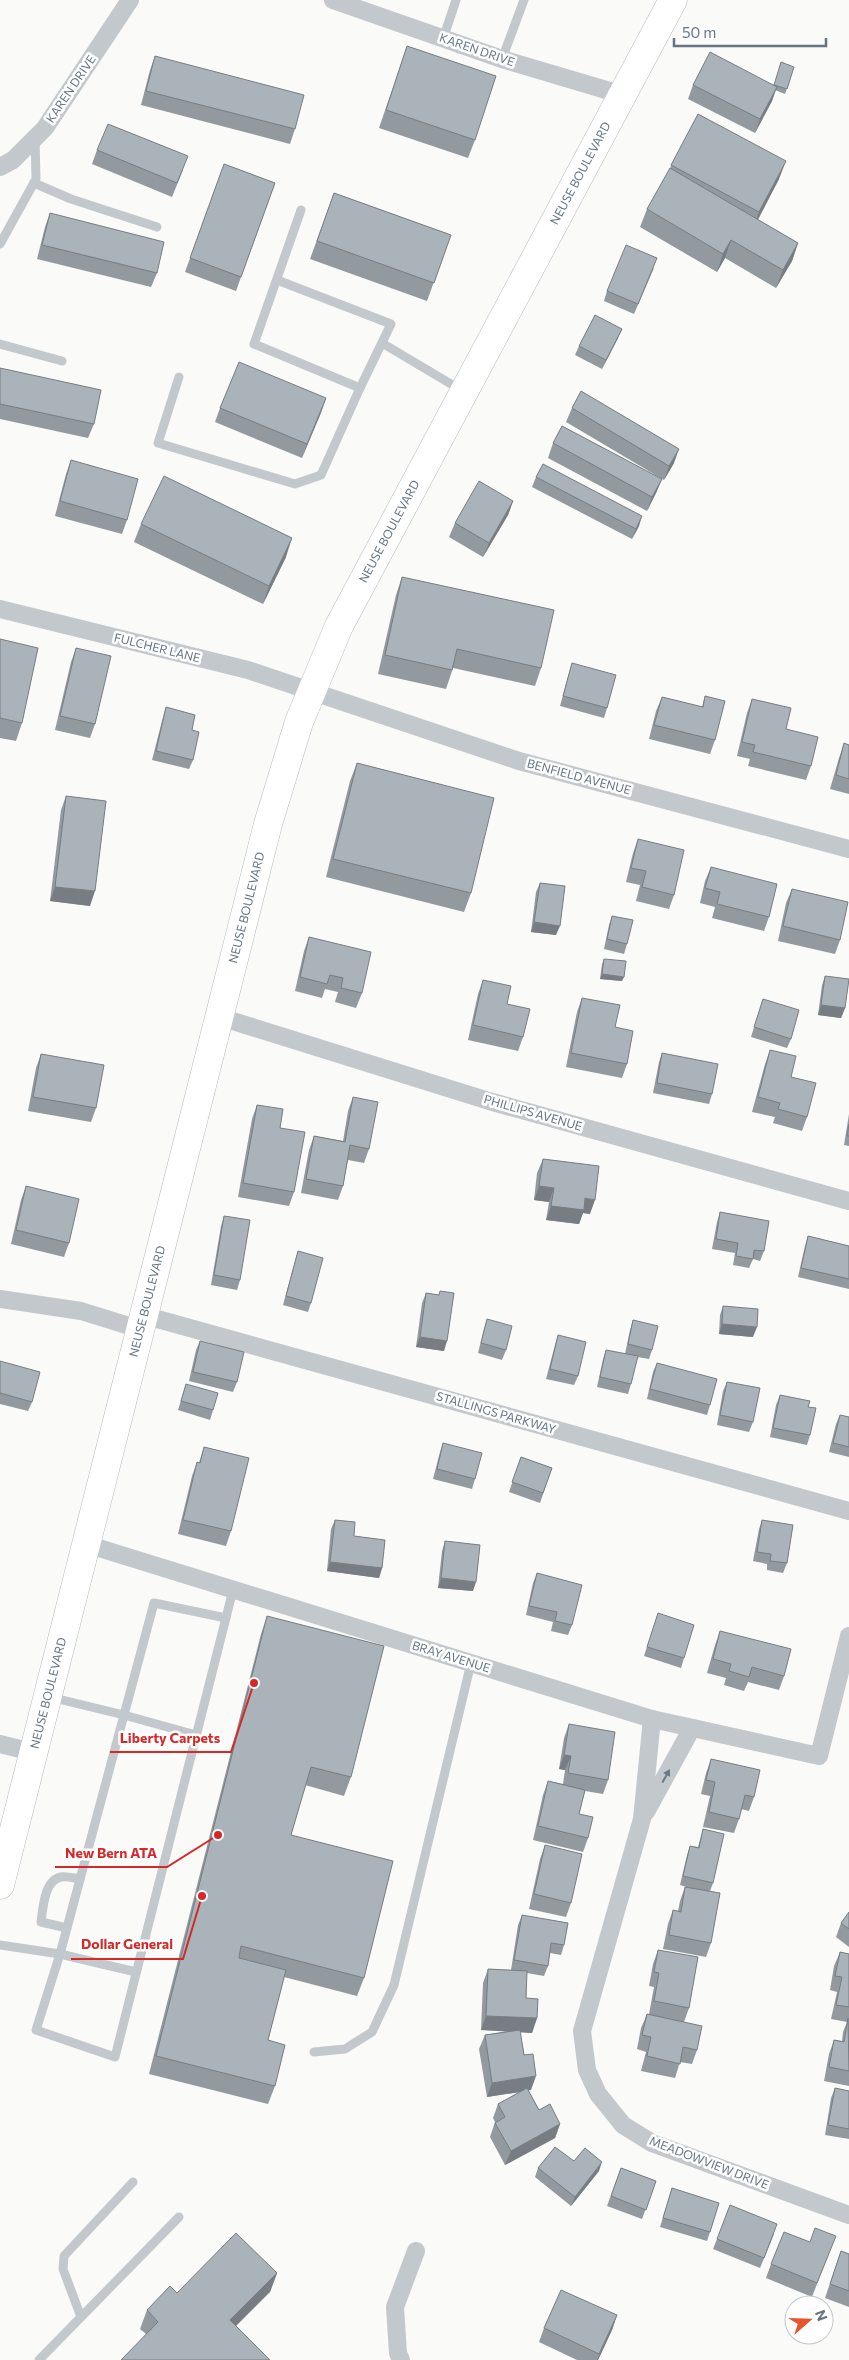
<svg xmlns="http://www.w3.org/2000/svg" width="849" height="2360" font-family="Commissioner,sans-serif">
  <rect width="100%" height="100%" fill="#fafaf8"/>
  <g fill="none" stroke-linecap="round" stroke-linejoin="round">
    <defs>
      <g id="primary">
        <path id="s1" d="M0 1885 268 824 299 722 339 626 673 0"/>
      </g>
    </defs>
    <use href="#primary" stroke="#b5babe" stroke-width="29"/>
    <g stroke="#c3c8cc" stroke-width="9">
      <polyline points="443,39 456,0"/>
      <polyline points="502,59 524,0"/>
      <polyline points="34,183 71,199 157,227"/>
      <polyline points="0,244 36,179 35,138"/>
      <polyline points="277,280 391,324 360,388 254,344 301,210"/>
      <polyline points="382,343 461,390"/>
      <polyline points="0,344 62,361"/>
      <polyline points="179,377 158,443 295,484 321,475 360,388"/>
      <polyline points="50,1697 124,1715 196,1735"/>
      <path d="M67 1928 41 1922C43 1909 44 1880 61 1877 66 1876 74 1878 80 1879"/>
      <polyline points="0,1945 60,1954 36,2030 115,2057 233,1590"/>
      <polyline points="136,1972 60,1954 154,1603 226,1618"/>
      <polyline points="314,2052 345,2049 372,2032 394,1985 471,1663"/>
      <polyline points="81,2317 63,2269 64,2256 133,2182"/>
      <polyline points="39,2360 179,2217"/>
    </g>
    <g stroke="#c3c8cc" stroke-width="18">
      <polyline points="333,0 502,59 623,95"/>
      <polyline points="0,167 13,160 45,128 130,0"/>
      <polyline points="0,609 248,670 519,761 849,849"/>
      <polyline points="220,1017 489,1101 849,1201"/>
      <polyline points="0,1299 81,1311 139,1329"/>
      <polyline points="143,1315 849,1511"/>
      <polyline points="86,1544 652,1719 819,1756 849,1636"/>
      <polyline points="652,1719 642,1819 582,2031 587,2070 598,2094 623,2125 652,2143 849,2215"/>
      <polyline points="0,1744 32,1752"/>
      <polyline points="646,1812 692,1728"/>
      <polyline points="401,2360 398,2353 395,2307 416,2251"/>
    </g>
    <use href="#primary" stroke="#fff" stroke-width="28"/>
  </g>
  <g fill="#929a9f">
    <polygon points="407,46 475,140 468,158 379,128"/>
    <polygon points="155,56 295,129 290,144 141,105 150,70"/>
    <polygon points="794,67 785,94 775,90 772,101 755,133 688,99 693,85 773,85"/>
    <polygon points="97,150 183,170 172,197 92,164"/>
    <polygon points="224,164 275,183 236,291 185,272"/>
    <polygon points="671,165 779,179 758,220 798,243 792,261 776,288 725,258 717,272 640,227 647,209 670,170"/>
    <polygon points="334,193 451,235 427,301 310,259"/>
    <polygon points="50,213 157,273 151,287 37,259 45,227"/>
    <polygon points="654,268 634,314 604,301 607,291"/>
    <polygon points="622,329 618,338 602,369 575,355 579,346"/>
    <polygon points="0,368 94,424 88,438 0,419"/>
    <polygon points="326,398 302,458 215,422 220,408"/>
    <polygon points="572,408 674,463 664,480 566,422"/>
    <polygon points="553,443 662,479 656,493 647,511 548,458"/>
    <polygon points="71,460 127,520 122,534 55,516 66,474"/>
    <polygon points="536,477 639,526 632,539 532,487"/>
    <polygon points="513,501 508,515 483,557 449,537 455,523"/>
    <polygon points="141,524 286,557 263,604 134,542"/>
    <polygon points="402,577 541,668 535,686 453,668 446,689 378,674 396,595"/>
    <polygon points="0,639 22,723 16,741 0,738"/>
    <polygon points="76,648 95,724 90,738 55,730 71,662"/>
    <polygon points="572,663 607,708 604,718 560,706 569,673"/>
    <polygon points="705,696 715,740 710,754 649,739 656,711 662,697 702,707"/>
    <polygon points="752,699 786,729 811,766 806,780 748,766 750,759 737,756 747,713"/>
    <polygon points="166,707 192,730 193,760 189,769 152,760 163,717"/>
    <polygon points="844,743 849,745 849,794 830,789 839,758"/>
    <polygon points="357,763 471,893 464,912 326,877 350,781"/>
    <polygon points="66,796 90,906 50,901 61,810"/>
    <polygon points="638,839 674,895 669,909 636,901 640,885 626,882 633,853"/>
    <polygon points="711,867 769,917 764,931 712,918 715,907 700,903 705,881"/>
    <polygon points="540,883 556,935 531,932 536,892"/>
    <polygon points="792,889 840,940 835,954 778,941 786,903"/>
    <polygon points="612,916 627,944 624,954 604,949 609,925"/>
    <polygon points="309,937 362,993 356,1008 335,1002 338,992 325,989 322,998 295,991 304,951"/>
    <polygon points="604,959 622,981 600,979 602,964"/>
    <polygon points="825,976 845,1008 841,1018 818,1015 822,985"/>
    <polygon points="483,980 523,1037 518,1051 468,1040 478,994"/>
    <polygon points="582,998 615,1027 627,1064 622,1078 566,1067 577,1012"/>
    <polygon points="763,999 791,1039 787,1048 751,1037"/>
    <polygon points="770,1050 807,1117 802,1131 773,1123 775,1117 752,1112 765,1064"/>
    <polygon points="662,1053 712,1094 709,1104 653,1093 659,1062"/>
    <polygon points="41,1054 96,1108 91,1122 28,1111 36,1068"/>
    <polygon points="353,1097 369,1149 364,1163 348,1160 343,1186 338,1200 301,1193 309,1150 314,1136 343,1141 348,1111"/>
    <polygon points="257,1105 280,1128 294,1192 289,1206 238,1197 252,1119"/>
    <polygon points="849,1114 849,1146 844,1145"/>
    <polygon points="543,1159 590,1214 583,1213 579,1224 546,1220 549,1202 534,1200 537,1173"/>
    <polygon points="26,1186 69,1243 64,1257 11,1244 21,1200"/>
    <polygon points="720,1212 764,1251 760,1261 753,1259 749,1268 733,1265 735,1253 712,1249 717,1222"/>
    <polygon points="224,1216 240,1280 237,1290 211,1285 221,1226"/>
    <polygon points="808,1236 849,1246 849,1289 798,1277 805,1246"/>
    <polygon points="298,1251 311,1303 308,1312 283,1305 295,1261"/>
    <polygon points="440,1291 444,1351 416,1347 422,1303 426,1293 439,1295"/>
    <polygon points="723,1306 753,1337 719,1334 720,1315"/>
    <polygon points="487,1319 506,1350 502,1360 478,1353 484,1329"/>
    <polygon points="633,1320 652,1350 649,1359 637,1357 631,1384 628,1394 597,1387 603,1359 606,1350 625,1354 630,1330"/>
    <polygon points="558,1335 578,1376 574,1385 546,1379 555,1345"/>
    <polygon points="200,1341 237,1382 233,1392 189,1381 196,1350"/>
    <polygon points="0,1361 32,1402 28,1411 0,1404"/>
    <polygon points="657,1363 710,1405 707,1415 647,1399 653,1372"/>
    <polygon points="727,1382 753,1422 749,1432 717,1425 723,1391"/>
    <polygon points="186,1384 213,1410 210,1420 178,1410"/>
    <polygon points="780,1395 810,1435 807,1445 770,1437 776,1405"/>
    <polygon points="840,1415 849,1417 849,1457 829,1452 836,1424"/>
    <polygon points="443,1443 475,1479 472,1489 433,1479 440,1452"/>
    <polygon points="204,1447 231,1531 226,1546 178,1534 192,1476 197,1462 199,1463"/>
    <polygon points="521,1457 552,1468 540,1503 509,1492"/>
    <polygon points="335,1520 354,1536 382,1568 379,1578 327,1571 331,1529"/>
    <polygon points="762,1520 787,1563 783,1573 767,1570 767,1564 753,1561 759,1529"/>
    <polygon points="445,1541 473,1591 438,1588 442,1551"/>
    <polygon points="537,1573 572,1625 568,1635 551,1631 553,1622 526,1615 533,1583"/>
    <polygon points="658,1613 684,1658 681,1668 644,1656"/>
    <polygon points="267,1616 351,1777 344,1796 305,1785 291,1835 364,1978 357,1996 284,1977 268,2040 275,2086 268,2104 149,2074 261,1634"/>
    <polygon points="720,1631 784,1676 779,1690 748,1682 744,1691 724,1685 726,1678 707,1673 715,1645"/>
    <polygon points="569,1724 608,1780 603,1794 585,1791 579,1814 588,1838 583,1852 533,1840 543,1795 548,1781 563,1784 565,1770 559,1769 564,1738"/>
    <polygon points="711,1759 754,1797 749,1811 741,1809 739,1819 734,1833 703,1827 710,1796 701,1794 706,1773"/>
    <polygon points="703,1829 713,1883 710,1891 711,1943 706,1957 663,1949 668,1924 673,1910 678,1911 680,1901 685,1887 690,1888 680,1885 687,1855 690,1846 698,1847"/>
    <polygon points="545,1845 571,1903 566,1917 529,1909 540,1859"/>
    <polygon points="849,1912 849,1947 836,1937 841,1923"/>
    <polygon points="522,1915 564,1945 561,1955 550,1953 548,1966 544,1976 527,1973 526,1998 537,2018 532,2033 520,2032 531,2090 528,2090 539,2110 560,2124 555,2138 505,2165 490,2137 495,2122 493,2118 498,2104 521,2092 487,2097 479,2049 485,2035 509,2031 481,2030 483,1983 488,1969 511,1970 518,1925"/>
    <polygon points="658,1950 689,2008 684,2022 697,2050 692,2064 680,2062 675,2078 641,2071 646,2052 637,2049 641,2028 647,2014 649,2014 654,1987 649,1986 653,1964"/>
    <polygon points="840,1952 849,1954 849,2086 824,2081 829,2054 834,2040 842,2041 843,2032 847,2022 831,2019 837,1992 830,1990 834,1966"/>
    <polygon points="835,2088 849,2091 849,2139 825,2135 831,2098"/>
    <polygon points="574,2161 599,2171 571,2206 535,2177 538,2168"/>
    <polygon points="621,2168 656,2181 642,2219 607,2206"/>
    <polygon points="672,2188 710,2232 707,2241 660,2227"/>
    <polygon points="774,2234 760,2268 713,2249 717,2239"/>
    <polygon points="830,2250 812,2297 766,2278 771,2264"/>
    <polygon points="841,2251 849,2254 849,2307 825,2298"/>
    <polygon points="277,2273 270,2292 146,2334 140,2329 147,2310 177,2293"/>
    <polygon points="617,2315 612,2330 598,2360 577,2360 539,2342 544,2328"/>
  </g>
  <g fill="#777d82">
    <polygon points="777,87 772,101 755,133 760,119"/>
    <polygon points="786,161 779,179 752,230 759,212"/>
    <polygon points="731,240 725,258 717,272 723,254"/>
    <polygon points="798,243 792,261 776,288 783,270"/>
    <polygon points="622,329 618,338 602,369 606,360"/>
    <polygon points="326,398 321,413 302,458 307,444"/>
    <polygon points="679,449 674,463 664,480 669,466"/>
    <polygon points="662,479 656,493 647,511 652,497"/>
    <polygon points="513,501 508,515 483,557 489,543"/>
    <polygon points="642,516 639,526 632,539 636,529"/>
    <polygon points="292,538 286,557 263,604 269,586"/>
    <polygon points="55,887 95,891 90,906 50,901"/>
    <polygon points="534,922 560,926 556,935 531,932"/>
    <polygon points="602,974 624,977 622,981 600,979"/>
    <polygon points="821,1005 845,1008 841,1018 818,1015"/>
    <polygon points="539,1186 554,1188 549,1202 534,1200"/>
    <polygon points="585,1198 595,1200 590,1214 583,1213 579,1224 546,1220 551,1206"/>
    <polygon points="722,1324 757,1327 753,1337 719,1334"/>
    <polygon points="420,1337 447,1341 444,1351 416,1347"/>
    <polygon points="330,1562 382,1568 379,1578 327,1571"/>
    <polygon points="441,1578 476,1582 473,1591 438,1588"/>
    <polygon points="564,1755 571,1756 565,1770 559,1769"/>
    <polygon points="486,2016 537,2018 532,2033 481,2030"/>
    <polygon points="536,2076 531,2090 487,2097 492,2083"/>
    <polygon points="560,2124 555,2138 505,2165 511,2151"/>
    <polygon points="602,2162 599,2171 571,2206 575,2197"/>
    <polygon points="277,2273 270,2292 223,2339 230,2320"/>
    <polygon points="617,2315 612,2330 598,2360 597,2360"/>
  </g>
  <g fill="#aab3b9" stroke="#777d82">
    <polygon points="407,46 496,76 475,140 386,110"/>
    <polygon points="710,52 777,87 760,119 693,85"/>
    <polygon points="155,56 304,95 295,129 146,91"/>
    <polygon points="781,62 794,67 787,89 774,85"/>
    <polygon points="698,114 786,161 759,212 671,165"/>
    <polygon points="108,124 188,156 177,183 97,150"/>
    <polygon points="224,164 275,183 241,277 190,258"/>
    <polygon points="670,168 798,243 783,270 731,240 723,254 647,209"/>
    <polygon points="334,193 451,235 434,283 317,241"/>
    <polygon points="50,213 164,242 157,273 42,245"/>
    <polygon points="626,245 657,258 638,304 607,291"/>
    <polygon points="595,315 622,329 606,360 579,346"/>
    <polygon points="239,362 326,398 307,444 220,408"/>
    <polygon points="0,368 101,390 94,424 0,404"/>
    <polygon points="581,391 679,449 669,466 572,408"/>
    <polygon points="562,426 662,479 652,497 553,443"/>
    <polygon points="71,460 138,479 127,520 60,501"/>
    <polygon points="543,464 642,516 636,529 536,477"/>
    <polygon points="164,476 292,538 269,586 141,524"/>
    <polygon points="479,481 513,501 489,543 455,523"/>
    <polygon points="402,577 554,610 541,668 457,649 452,670 385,655"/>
    <polygon points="0,639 38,648 22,723 0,718"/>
    <polygon points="76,648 111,656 95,724 60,716"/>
    <polygon points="572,663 616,675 607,708 563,696"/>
    <polygon points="705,696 725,701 715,740 654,725 662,697 703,707"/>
    <polygon points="752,699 791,708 786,729 818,737 811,766 753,752 755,745 742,742"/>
    <polygon points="166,707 195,715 192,730 199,732 193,760 156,751"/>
    <polygon points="844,743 849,745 849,779 836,775"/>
    <polygon points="357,763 494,798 471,893 333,859"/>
    <polygon points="66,796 106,801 95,891 55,887"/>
    <polygon points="638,839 684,850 674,895 642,887 646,871 631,868"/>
    <polygon points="711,867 777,884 769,917 717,904 720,892 705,888"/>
    <polygon points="540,883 565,886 560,926 534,922"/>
    <polygon points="792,889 848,902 840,940 783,926"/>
    <polygon points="612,916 633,920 627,944 607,939"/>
    <polygon points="309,937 371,952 362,993 341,988 343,978 330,975 327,984 300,977"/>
    <polygon points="604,959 626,961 624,977 602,974"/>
    <polygon points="825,976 849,979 845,1008 821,1005"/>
    <polygon points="483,980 511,986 507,1004 530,1009 523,1037 473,1025"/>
    <polygon points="582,998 620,1005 615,1027 633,1031 627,1064 571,1053"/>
    <polygon points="763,999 799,1010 791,1039 754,1027"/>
    <polygon points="770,1050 796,1056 791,1077 816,1083 807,1117 778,1109 780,1103 758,1097"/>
    <polygon points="662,1053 718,1064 712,1094 657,1083"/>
    <polygon points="41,1054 104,1065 96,1108 33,1097"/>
    <polygon points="353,1097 378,1102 369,1149 350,1145 343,1186 306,1179 314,1136 345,1142"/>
    <polygon points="257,1105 283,1109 280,1128 305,1132 294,1192 243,1183"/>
    <polygon points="849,1124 849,1136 847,1136"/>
    <polygon points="543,1159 599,1166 595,1200 585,1198 584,1210 551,1206 554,1188 539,1186"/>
    <polygon points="26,1186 79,1199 69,1243 16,1230"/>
    <polygon points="720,1212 769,1221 764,1251 754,1250 753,1259 736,1256 738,1243 716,1239"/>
    <polygon points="224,1216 250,1220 240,1280 214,1275"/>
    <polygon points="808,1236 849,1246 849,1279 801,1268"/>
    <polygon points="298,1251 323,1258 311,1303 286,1296"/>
    <polygon points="440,1291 454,1293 447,1341 420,1337 426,1293 439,1295"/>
    <polygon points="723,1306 758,1309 757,1327 722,1324"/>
    <polygon points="487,1319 512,1326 506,1350 481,1343"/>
    <polygon points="633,1320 658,1326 652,1350 628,1344"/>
    <polygon points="558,1335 586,1342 578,1376 550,1369"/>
    <polygon points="200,1341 244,1352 237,1382 193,1372"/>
    <polygon points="606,1350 638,1356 631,1384 600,1377"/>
    <polygon points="0,1361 40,1372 32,1402 0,1393"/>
    <polygon points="657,1363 717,1379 710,1405 650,1389"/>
    <polygon points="727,1382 760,1388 753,1422 720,1415"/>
    <polygon points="186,1384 218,1393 213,1410 181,1401"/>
    <polygon points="780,1395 810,1401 808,1407 816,1408 810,1435 773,1428"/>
    <polygon points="840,1415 849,1417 849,1447 833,1443"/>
    <polygon points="443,1443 482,1453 475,1479 437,1469"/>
    <polygon points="204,1447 249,1458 231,1531 183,1520 197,1462 200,1463"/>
    <polygon points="521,1457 552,1468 543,1493 512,1482"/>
    <polygon points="335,1520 355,1522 354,1536 385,1540 382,1568 330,1562"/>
    <polygon points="762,1520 793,1525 787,1563 770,1561 771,1554 757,1552"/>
    <polygon points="445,1541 480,1545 476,1582 441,1578"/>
    <polygon points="537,1573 582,1585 572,1625 555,1621 557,1612 529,1606"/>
    <polygon points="658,1613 694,1625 684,1658 647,1647"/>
    <polygon points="267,1616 384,1646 351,1777 311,1767 291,1835 393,1861 364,1978 241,1946 239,1958 286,1970 268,2040 285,2045 275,2086 156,2056"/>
    <polygon points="720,1631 791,1649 784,1676 752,1667 749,1677 729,1671 731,1664 713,1659"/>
    <polygon points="569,1724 615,1732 608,1780 568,1773 571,1756 564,1755"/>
    <polygon points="711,1759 760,1770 754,1797 745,1795 739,1819 709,1812 715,1782 706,1780"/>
    <polygon points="548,1781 585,1790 579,1814 593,1817 588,1838 538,1826"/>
    <polygon points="703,1829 724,1834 713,1883 683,1876 690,1846 699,1848"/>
    <polygon points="545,1845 582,1854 571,1903 534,1894"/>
    <polygon points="685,1887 720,1893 711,1943 669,1935 673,1910 681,1912"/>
    <polygon points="849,1912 849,1929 841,1923"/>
    <polygon points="522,1915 568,1923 564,1945 551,1943 548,1966 514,1960"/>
    <polygon points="658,1950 698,1957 689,2008 654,2001 659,1973 654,1972"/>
    <polygon points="840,1952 849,1954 849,2007 836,2005 842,1977 835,1976"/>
    <polygon points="488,1969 527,1971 526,1998 538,1999 537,2018 486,2016"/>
    <polygon points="647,2014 702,2026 697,2050 683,2047 680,2064 647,2056 651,2037 642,2035"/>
    <polygon points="848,2018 849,2071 829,2067 834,2040 844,2042"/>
    <polygon points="520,2030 524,2055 533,2054 536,2076 492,2083 485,2035"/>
    <polygon points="527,2088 539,2110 550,2104 560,2124 511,2151 495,2123 505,2117 498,2104"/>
    <polygon points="835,2088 849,2091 849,2129 828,2125"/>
    <polygon points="555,2147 574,2161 585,2148 602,2162 575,2197 538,2168"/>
    <polygon points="621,2168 656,2181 646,2210 611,2196"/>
    <polygon points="672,2188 719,2203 710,2232 663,2218"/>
    <polygon points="730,2205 777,2224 764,2258 717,2239"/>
    <polygon points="815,2228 836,2236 817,2283 771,2264 784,2232 810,2242"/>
    <polygon points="236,2233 277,2273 230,2320 270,2360 121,2360 158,2322 147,2310 170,2286 177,2293"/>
    <polygon points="841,2251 849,2254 849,2291 830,2284"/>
    <polygon points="561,2290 617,2315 599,2354 544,2328"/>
  </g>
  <defs><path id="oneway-solid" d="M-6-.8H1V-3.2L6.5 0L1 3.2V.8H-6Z" transform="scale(1.25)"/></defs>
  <use fill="#6a7a87" href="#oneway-solid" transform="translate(666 1776) rotate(-61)"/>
  <g text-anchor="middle" stroke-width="5" stroke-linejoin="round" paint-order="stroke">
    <g font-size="12" fill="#657683" stroke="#fff">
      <text transform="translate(477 50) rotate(19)" y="4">KAREN DRIVE</text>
      <text transform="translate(71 89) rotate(-56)" y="4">KAREN DRIVE</text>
      <text dy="4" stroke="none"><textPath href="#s1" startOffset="1818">NEUSE BOULEVARD</textPath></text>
      <text dy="4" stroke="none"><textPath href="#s1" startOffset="1412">NEUSE BOULEVARD</textPath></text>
      <text transform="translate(157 648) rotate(14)" y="4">FULCHER LANE</text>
      <text transform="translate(579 777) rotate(15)" y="4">BENFIELD AVENUE</text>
      <text dy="4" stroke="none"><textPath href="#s1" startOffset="1008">NEUSE BOULEVARD</textPath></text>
      <text transform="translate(533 1113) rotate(16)" y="4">PHILLIPS AVENUE</text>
      <text dy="4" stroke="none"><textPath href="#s1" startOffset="602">NEUSE BOULEVARD</textPath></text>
      <text transform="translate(496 1413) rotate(16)" y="4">STALLINGS PARKWAY</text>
      <text transform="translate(451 1657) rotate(17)" y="4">BRAY AVENUE</text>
      <text dy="4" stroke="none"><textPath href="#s1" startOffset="198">NEUSE BOULEVARD</textPath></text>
      <text transform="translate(709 2163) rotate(21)" y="4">MEADOWVIEW DRIVE</text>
    </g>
  </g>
  <path fill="none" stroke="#d62828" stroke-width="2" d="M254 1683L231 1752H110M218 1835L167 1867H55M202 1896L183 1959H71"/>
  <g fill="#d62828" stroke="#fff" stroke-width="2">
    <circle cx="254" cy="1683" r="5"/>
    <circle cx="218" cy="1835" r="5"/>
    <circle cx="202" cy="1896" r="5"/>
  </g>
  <g font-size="14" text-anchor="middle" font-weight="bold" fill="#d62828" stroke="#fff" stroke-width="5" stroke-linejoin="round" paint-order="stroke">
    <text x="170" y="1743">Liberty Carpets</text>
    <text x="111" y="1858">New Bern ATA</text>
    <text x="127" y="1949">Dollar General</text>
  </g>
  <g transform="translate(809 2320) rotate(70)"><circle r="24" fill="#ffffff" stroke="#c1c8cd"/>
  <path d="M0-4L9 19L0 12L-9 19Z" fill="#e4572e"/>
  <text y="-8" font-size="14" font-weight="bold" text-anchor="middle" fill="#657683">N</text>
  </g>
  <path d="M674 38v8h152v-8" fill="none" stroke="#657683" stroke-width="2.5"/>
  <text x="682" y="38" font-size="15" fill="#657683" stroke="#ffffff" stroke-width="4" paint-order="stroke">50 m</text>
</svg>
